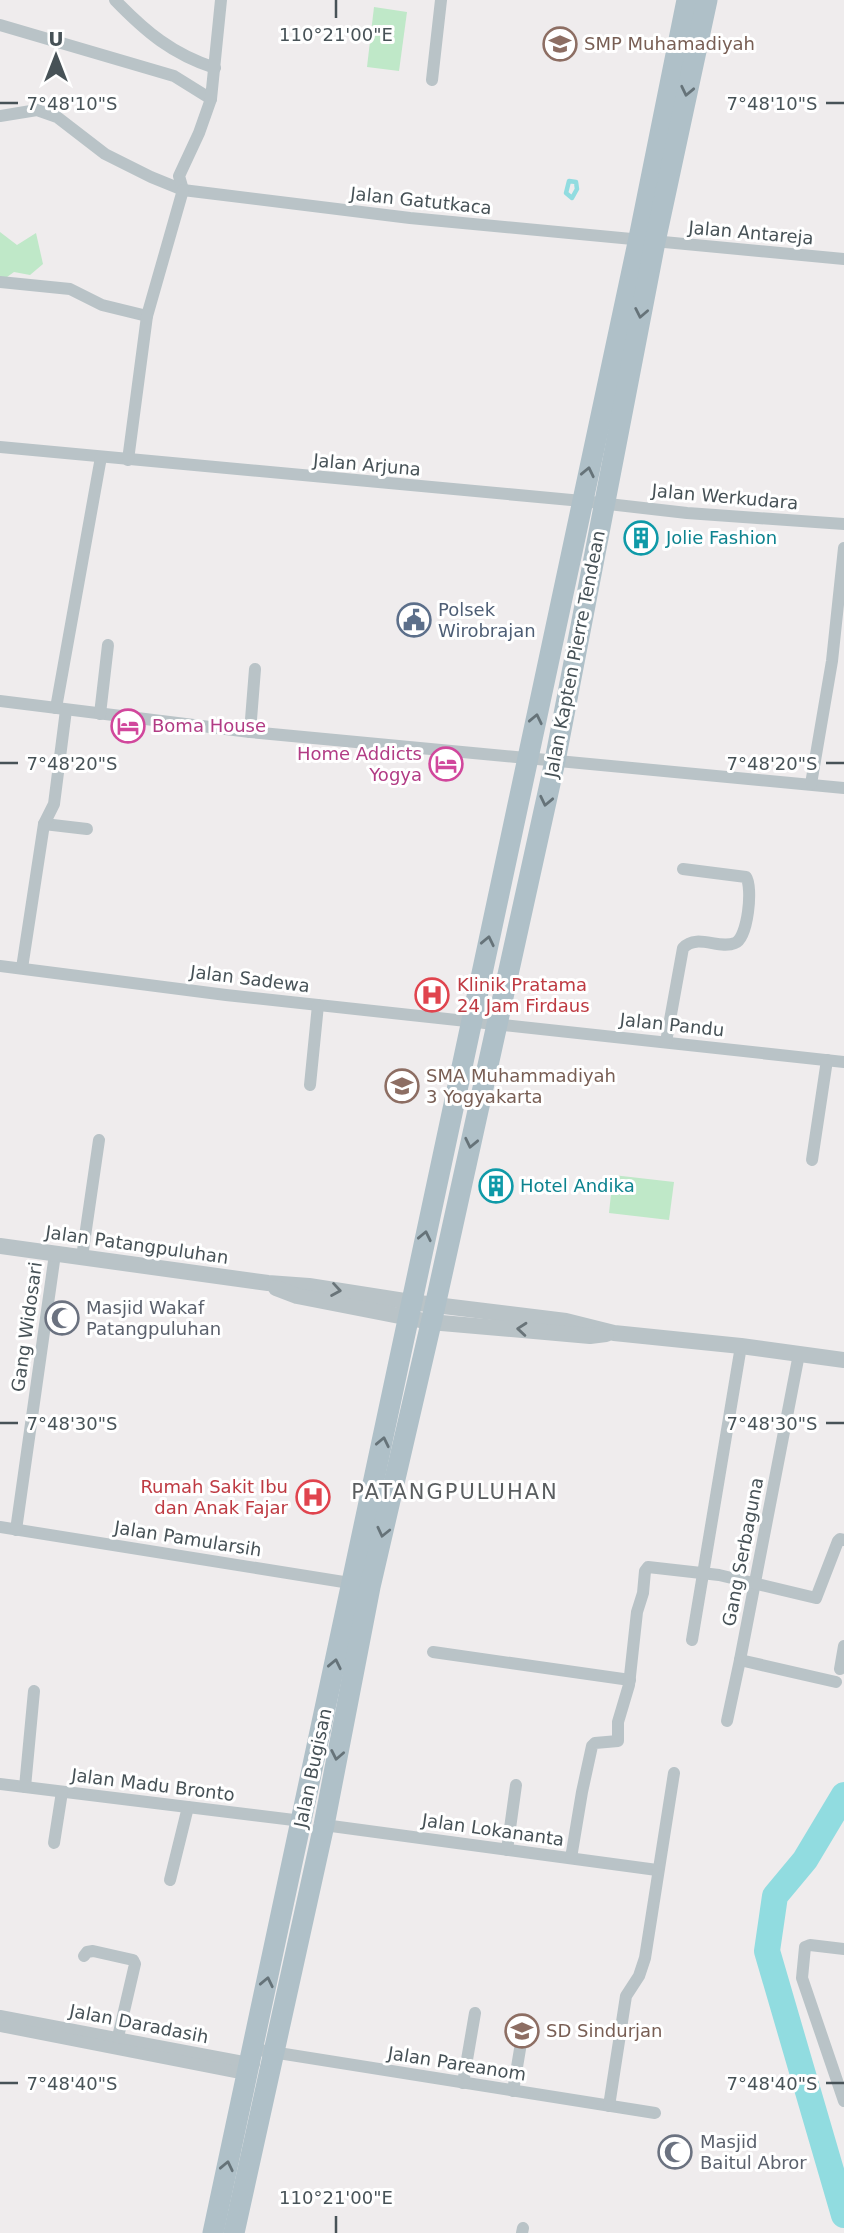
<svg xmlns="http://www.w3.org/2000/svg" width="844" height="2233" font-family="'DejaVu Sans',sans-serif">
  <rect width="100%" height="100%" fill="#efeced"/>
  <g fill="#bfe8c8">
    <polygon points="374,7 407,12 399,71 367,67"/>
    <polygon points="0,232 17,245 36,233 43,264 30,275 14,272 0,282"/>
    <polygon points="613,1175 674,1182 669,1220 609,1213"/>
  </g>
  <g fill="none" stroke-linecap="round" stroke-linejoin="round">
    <polygon stroke="#91dce0" stroke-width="4.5" points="569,181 576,182 577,189 572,198 566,193"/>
    <polyline stroke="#91dce0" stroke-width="26" points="844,1795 805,1860 775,1896 767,1951 844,2215"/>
    <g stroke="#b9c3c7" stroke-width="12">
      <path d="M115 0C146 32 172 54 215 68"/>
      <polyline points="0,25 174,76 211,99"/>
      <polyline points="432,80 441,0"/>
      <polyline points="0,116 37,110 57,117 105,154 151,177 183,190 410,218 844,259"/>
      <polyline points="183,190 179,176 199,133 211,99 221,0"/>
      <polyline points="0,282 70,289 102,305 147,316"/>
      <polyline points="0,447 582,501 687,513 844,524"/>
      <polyline points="128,460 147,316 183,190"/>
      <polyline points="0,701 250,732 844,788"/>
      <polyline points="56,708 101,457"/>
      <polyline points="100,714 108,645"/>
      <polyline points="250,732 255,669"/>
      <polyline points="811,784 832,661 844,548"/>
      <polyline points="44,824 87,829"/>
      <polyline points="0,966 226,995 844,1062"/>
      <polyline points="22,968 44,824 54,804 66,710"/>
      <path d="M666 1042 683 948C697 933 719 950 735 943 748 938 753 887 746 877L683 869"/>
      <polyline points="310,1085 318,1005"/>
      <polyline points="812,1160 827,1060"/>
      <polyline points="82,1257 99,1140"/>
      <polyline points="799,1354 740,1660 836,1682"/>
      <polyline points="0,1527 356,1584"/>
      <polyline points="16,1530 55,1254"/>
      <polyline points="692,1640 741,1346"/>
      <polyline points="433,1652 630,1680"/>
      <polyline points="840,1669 844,1646"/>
      <polyline points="727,1721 740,1660"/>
      <polyline points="0,1784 302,1821"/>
      <polyline points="25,1787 34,1691"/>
      <polyline points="324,1825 657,1870"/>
      <polyline points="54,1843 62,1792"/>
      <polyline points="507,1850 516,1785"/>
      <polyline points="571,1858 582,1792 592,1746 595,1743 618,1741 618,1722 629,1685 637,1612 643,1593 645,1571 648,1567 719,1575 816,1598 838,1541 840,1539 844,1540"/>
      <polyline points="170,1880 188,1807"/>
      <polyline points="844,1949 810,1945 805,1947 802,1978 844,2101"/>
      <polyline points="84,1956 87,1952 93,1951 133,1960 135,1964 118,2037"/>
      <polyline points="0,2016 254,2064"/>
      <polyline points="0,2026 251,2075"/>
      <polyline points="253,2049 655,2113"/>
      <polyline points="463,2083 475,2013"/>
      <polyline points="513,2091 521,2043"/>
      <polyline points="609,2106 626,1996 639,1976 645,1958 674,1773"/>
      <polyline points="522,2233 523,2228"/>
    </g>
    <g stroke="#b9c3c7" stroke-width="16">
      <polyline points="0,1246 268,1283 309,1286 411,1302 566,1321 614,1333 741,1346 844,1360"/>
      <polyline points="276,1288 297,1296 430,1322 590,1336 606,1334"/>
    </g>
    <g stroke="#afc0c8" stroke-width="21">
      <polyline points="213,2233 639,238 687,0"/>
      <polyline points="234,2233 324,1825 370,1587 435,1306 555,761 655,242 707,0"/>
    </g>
  </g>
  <defs><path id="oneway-chevron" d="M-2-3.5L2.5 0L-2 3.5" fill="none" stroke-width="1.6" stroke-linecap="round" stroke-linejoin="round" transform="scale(1.75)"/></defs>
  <g stroke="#667379">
    <use href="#oneway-chevron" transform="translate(687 91) rotate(102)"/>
    <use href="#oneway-chevron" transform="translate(641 313) rotate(101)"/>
    <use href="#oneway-chevron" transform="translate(588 472) rotate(-78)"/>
    <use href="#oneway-chevron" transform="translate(536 719) rotate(-78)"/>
    <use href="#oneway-chevron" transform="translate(546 801) rotate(102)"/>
    <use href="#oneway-chevron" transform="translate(488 941) rotate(-78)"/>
    <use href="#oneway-chevron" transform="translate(471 1143) rotate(102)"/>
    <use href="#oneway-chevron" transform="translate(425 1236) rotate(-78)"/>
    <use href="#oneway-chevron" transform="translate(383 1442) rotate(-78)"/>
    <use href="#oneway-chevron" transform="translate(383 1532) rotate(103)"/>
    <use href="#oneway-chevron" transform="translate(335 1664) rotate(-78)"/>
    <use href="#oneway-chevron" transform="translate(337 1755) rotate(101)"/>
    <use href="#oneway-chevron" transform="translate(267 1982) rotate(-78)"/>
    <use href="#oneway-chevron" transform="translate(227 2166) rotate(-78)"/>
  </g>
  <g stroke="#697479">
    <use href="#oneway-chevron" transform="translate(336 1290) rotate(9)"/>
    <use href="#oneway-chevron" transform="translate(522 1329) rotate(-175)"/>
  </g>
  <path fill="none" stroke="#475257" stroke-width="2.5" d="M336 0V18M0 103H18M826 103H844M0 763H18M826 763H844M0 1423H18M826 1423H844M0 2083H18M826 2083H844M336 2216V2233"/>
  <defs>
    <symbol id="school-ring" viewBox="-11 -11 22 22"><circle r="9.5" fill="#fff" stroke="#8d6e63" stroke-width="1.5"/><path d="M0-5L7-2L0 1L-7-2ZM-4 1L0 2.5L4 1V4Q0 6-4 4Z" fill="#8d6e63"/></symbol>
    <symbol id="building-ring" viewBox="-11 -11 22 22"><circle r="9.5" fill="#fff" stroke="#0f9aa8" stroke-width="1.5"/><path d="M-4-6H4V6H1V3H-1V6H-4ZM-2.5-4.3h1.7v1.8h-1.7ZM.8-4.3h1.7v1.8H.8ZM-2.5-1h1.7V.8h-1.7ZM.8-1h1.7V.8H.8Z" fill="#0f9aa8"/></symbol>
    <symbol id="civic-ring" viewBox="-11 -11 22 22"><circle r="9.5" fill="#fff" stroke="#5c6f8a" stroke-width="1.5"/><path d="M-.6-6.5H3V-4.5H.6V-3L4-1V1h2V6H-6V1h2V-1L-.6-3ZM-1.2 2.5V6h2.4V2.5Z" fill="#5c6f8a"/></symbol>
    <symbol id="hotel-ring" viewBox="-11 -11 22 22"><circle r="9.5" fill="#fff" stroke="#d1479c" stroke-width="1.5"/><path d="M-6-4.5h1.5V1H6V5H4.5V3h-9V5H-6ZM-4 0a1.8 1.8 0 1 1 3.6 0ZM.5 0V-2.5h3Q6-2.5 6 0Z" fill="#d1479c"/></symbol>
    <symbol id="hospital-ring" viewBox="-11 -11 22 22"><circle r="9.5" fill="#fff" stroke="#e0444e" stroke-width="1.5"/><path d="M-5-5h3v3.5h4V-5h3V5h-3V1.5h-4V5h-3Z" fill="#e0444e"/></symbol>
    <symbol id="mosque-ring" viewBox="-11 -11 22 22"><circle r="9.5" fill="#fff" stroke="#6b7280" stroke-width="1.5"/><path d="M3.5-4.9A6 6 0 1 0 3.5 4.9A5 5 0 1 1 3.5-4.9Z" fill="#6b7280"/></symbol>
  </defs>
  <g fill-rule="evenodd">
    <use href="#school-ring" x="541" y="25" width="38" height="38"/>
    <use href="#building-ring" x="622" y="519" width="38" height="38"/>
    <use href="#civic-ring" x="395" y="601" width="38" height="38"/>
    <use href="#hotel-ring" x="109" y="707" width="38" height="38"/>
    <use href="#hotel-ring" x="427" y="745" width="38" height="38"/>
    <use href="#hospital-ring" x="413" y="976" width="38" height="38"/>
    <use href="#school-ring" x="383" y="1067" width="38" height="38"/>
    <use href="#building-ring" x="477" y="1167" width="38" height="38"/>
    <use href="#mosque-ring" x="43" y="1299" width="38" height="38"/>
    <use href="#hospital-ring" x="294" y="1478" width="38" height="38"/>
    <use href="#school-ring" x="503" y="2012" width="38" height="38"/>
    <use href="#mosque-ring" x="656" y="2133" width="38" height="38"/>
  </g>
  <g text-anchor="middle" stroke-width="6" stroke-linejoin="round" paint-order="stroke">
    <g font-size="18" fill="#785e54" stroke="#fff" text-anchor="start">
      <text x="584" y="50">SMP Muhamadiyah</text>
      <text x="426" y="1082">SMA Muhammadiyah<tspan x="426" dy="21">3 Yogyakarta</tspan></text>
      <text x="546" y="2037">SD Sindurjan</text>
    </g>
    <g font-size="18" fill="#475257" stroke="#fff">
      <text transform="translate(421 201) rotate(6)" y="6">Jalan Gatutkaca</text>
      <text transform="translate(751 233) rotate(5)" y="6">Jalan Antareja</text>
      <text transform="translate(367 465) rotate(5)" y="6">Jalan Arjuna</text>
      <text transform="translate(725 497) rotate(5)" y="6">Jalan Werkudara</text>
      <text transform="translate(575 654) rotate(-79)" y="6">Jalan Kapten Pierre Tendean</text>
      <text transform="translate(250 979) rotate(7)" y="6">Jalan Sadewa</text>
      <text transform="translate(672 1025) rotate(6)" y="6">Jalan Pandu</text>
      <text transform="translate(137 1245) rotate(8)" y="6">Jalan Patangpuluhan</text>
      <text transform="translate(27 1327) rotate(-82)" y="6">Gang Widosari</text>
      <text transform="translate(188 1539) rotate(9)" y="6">Jalan Pamularsih</text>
      <text transform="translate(743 1552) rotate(-79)" y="6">Gang Serbaguna</text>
      <text transform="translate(313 1768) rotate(-78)" y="6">Jalan Bugisan</text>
      <text transform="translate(153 1785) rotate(7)" y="6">Jalan Madu Bronto</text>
      <text transform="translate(493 1830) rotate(8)" y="6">Jalan Lokananta</text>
      <text transform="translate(139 2024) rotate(11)" y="6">Jalan Daradasih</text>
      <text transform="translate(457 2064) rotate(9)" y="6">Jalan Pareanom</text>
    </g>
    <g font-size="18" fill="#0d838f" stroke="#fff" text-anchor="start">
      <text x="666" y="544">Jolie Fashion</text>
      <text x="520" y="1192">Hotel Andika</text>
    </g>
    <g font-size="18" fill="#4e5e75" stroke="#fff" text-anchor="start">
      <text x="438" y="616">Polsek<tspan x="438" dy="21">Wirobrajan</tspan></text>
    </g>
    <g font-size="18" fill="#b23c85" stroke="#fff" text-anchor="start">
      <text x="152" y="732">Boma House</text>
      <text x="422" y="760" text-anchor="end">Home Addicts<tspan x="422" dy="21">Yogya</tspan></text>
    </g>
    <g font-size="18" fill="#be3a42" stroke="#fff" text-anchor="start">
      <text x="457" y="991">Klinik Pratama<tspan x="457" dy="21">24 Jam Firdaus</tspan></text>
      <text x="288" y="1493" text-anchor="end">Rumah Sakit Ibu<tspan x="288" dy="21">dan Anak Fajar</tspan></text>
    </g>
    <g font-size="18" fill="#5b616d" stroke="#fff" text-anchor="start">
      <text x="86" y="1314">Masjid Wakaf<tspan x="86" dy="21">Patangpuluhan</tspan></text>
      <text x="700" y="2148">Masjid<tspan x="700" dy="21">Baitul Abror</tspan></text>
    </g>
    <g font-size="21" letter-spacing="2" fill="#5a5e60" stroke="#fff">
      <text x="455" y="1499">PATANGPULUHAN</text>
    </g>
  </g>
  <g font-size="18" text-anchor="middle" fill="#475257" stroke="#fff" stroke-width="6" stroke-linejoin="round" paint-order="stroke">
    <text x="336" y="41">110°21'00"E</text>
    <text x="72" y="110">7°48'10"S</text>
    <text x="772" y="110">7°48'10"S</text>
    <text x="72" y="770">7°48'20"S</text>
    <text x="772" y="770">7°48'20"S</text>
    <text x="72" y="1430">7°48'30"S</text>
    <text x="772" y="1430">7°48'30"S</text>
    <text x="72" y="2090">7°48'40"S</text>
    <text x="772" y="2090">7°48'40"S</text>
    <text x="336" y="2204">110°21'00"E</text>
  </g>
  <g transform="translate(56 56)" stroke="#ffffff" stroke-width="5" paint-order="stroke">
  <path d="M0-5L12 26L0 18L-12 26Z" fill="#475257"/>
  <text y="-10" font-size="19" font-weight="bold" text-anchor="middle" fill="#475257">U</text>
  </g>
</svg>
